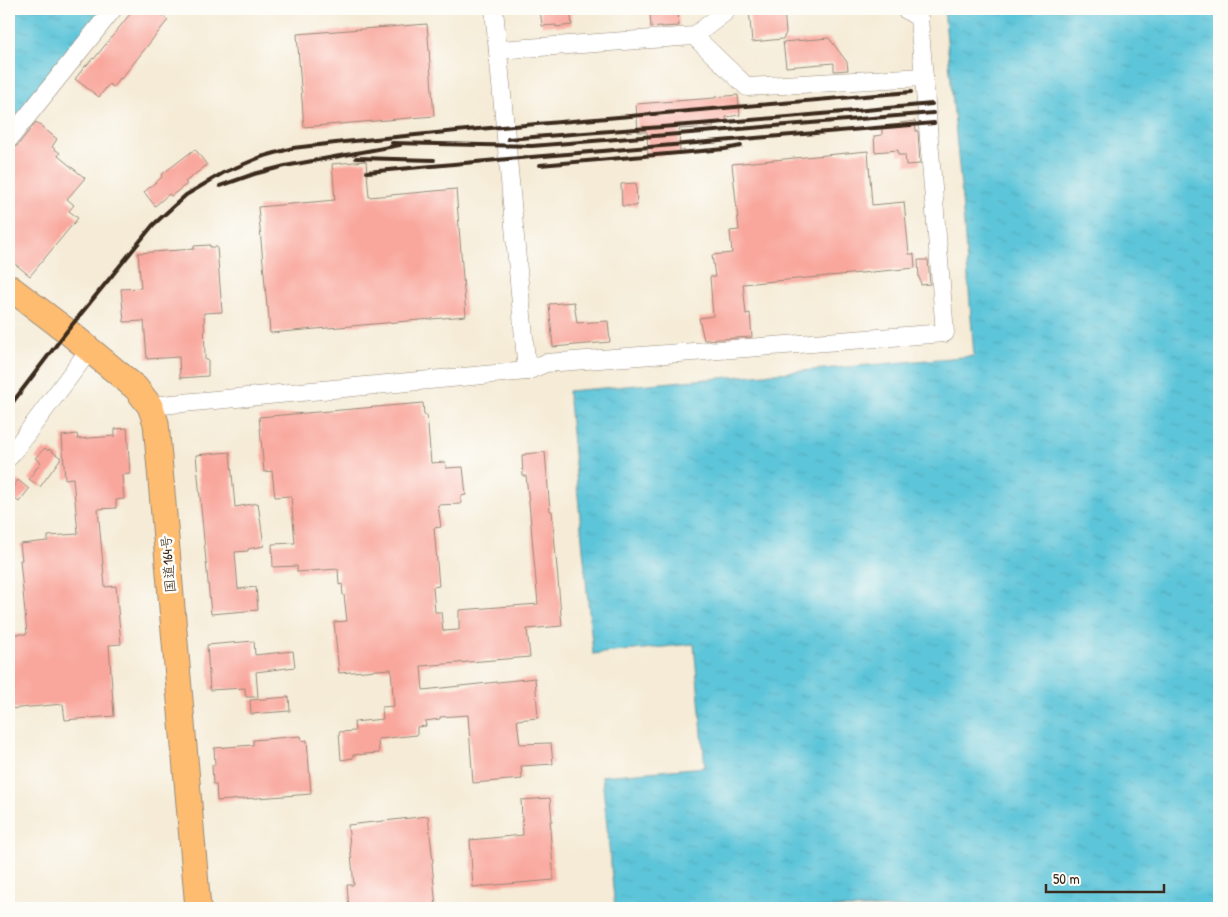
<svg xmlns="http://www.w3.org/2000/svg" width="1228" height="917" font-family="'Patrick Hand','Klee One',sans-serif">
  <defs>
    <pattern id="water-ripples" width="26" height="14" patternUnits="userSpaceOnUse" patternTransform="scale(1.25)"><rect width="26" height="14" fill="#5dc5d9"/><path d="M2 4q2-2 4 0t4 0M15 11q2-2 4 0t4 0" fill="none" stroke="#52a9ba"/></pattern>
  </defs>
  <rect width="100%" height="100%" fill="#fdfcf7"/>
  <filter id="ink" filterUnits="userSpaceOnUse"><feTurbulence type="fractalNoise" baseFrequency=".02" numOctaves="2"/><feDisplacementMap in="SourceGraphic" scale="10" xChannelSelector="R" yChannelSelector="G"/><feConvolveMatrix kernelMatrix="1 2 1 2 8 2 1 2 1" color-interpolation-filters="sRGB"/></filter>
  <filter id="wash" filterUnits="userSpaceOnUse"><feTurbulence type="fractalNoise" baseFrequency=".0096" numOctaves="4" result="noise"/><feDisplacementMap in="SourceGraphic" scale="20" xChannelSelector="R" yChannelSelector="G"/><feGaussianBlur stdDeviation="1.12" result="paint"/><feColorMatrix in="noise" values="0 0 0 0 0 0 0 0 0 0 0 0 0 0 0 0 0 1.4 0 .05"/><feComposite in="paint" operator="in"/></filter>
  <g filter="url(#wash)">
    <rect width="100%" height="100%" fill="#f5ebd6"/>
    <g fill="url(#water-ripples)" stroke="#4c787c">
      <polygon points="9,9 102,9 9,127"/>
      <polygon points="944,9 1219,9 1219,908 615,908 602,776 705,767 694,644 593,654 568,391 974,356 961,187"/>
    </g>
    <g id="blocks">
      <g fill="#f9a79d">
        <polygon points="134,9 155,9 168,20 121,79 120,78 113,87 109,84 99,97 75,79 86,65 86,66 93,58 94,59"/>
        <polygon points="540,9 570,9 572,25 556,27 556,25 542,26"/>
        <polygon points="660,9 678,9 679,26 661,27 661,26 651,27 650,13 660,12"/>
        <polygon points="749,9 784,9 786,33 783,39 752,42"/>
        <polygon points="427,24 434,116 304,127 297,34"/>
        <polygon points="829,38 847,62 848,70 834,71 834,63 786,67 783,42"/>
        <polygon points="738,95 740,115 726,117 727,123 713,124 714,127 679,129 680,154 648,156 647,132 638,132 636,104 715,98 715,97"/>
        <polygon points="915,121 916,131 918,131 920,164 906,165 905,155 898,155 898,150 875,152 874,136 882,135 882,128 900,126 900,123"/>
        <polygon points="36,122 57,139 52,147 60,153 58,156 85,178 67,199 74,205 69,211 78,218 30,276 9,259 9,152 11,149 17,146"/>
        <polygon points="195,149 207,165 185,182 187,184 171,196 169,194 155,206 144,192 162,177 161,175"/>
        <polygon points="868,151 872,205 904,202 909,254 914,254 915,268 743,284 746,314 750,313 752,337 704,340 699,318 713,316 710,277 715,277 712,255 732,253 730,231 739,230 732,164"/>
        <polygon points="366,161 369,197 456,189 466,316 270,333 268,307 267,307 258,207 335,200 332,164"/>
        <polygon points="636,183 637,206 622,206 621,184"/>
        <polygon points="210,245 210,247 217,247 222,312 204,313 205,360 208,360 208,376 180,378 179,357 147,359 144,321 124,322 121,289 141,288 138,253 194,249 194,246"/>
        <polygon points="918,260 928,260 930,284 921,285 920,279 919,279"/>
        <polygon points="574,302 577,323 608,321 610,342 553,347 549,304"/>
        <polygon points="423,403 424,415 427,415 431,463 445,462 446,468 463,467 466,495 461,496 461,504 438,505 441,527 434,528 439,586 433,587 435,612 441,612 443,631 459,630 459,610 538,604 529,503 526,476 523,476 522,455 525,455 525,454 545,452 550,511 552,511 562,626 527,629 530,657 421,666 423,690 535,678 538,718 517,720 520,744 551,743 553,764 521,766 522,779 473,783 468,715 440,717 440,719 425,721 426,726 417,727 417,735 378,739 379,753 353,755 353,758 341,760 339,732 355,731 354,722 383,719 382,707 394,706 391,669 339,673 334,622 347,621 344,595 343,595 342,584 339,585 338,569 297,572 297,566 273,567 272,544 295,543 291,496 275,497 272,471 264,472 259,417"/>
        <polygon points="127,428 130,474 122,475 124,499 116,500 116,508 98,509 105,587 116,586 121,644 109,645 114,716 65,720 63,704 9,709 9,634 27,634 20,560 22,560 20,544 48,541 48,536 78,534 73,478 65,479 62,436 77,434 78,439 115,436 115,429"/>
        <polygon points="45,448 48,451 49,449 61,458 40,487 29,479 41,462 35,458"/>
        <polygon points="230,452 235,507 258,503 264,546 248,549 248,551 235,552 238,589 256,587 258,610 211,614 196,455"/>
        <polygon points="18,480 29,489 19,502 9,494 9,492"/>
        <polygon points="254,641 255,655 293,651 295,667 256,672 258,697 246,697 245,688 210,690 207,645"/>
        <polygon points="289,697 290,711 251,714 250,700"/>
        <polygon points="301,736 302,741 307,740 311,794 217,801 216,784 213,784 212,765 215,765 214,748 253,745 253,740"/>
        <polygon points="550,798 552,821 550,821 551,830 550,830 554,880 473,887 470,840 523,835 521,800"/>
        <polygon points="428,816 433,862 432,863 436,908 349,908 347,885 354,885 348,825"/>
      </g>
    </g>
  </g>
  <g filter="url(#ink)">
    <use href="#blocks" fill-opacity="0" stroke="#988a7a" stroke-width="1"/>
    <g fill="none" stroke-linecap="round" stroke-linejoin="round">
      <defs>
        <g id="minor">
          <polyline points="694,36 747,87 924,77"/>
          <polyline points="498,50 694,36 724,13 727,9"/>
          <polyline points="9,139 113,9"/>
          <polyline points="527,371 546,363 945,333 919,18 905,9"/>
          <polyline points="150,406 527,371 508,159 494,9"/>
          <polyline points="9,457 90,349"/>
        </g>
        <polyline id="highway" points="9,287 67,331 136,388 150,406 156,423 198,908"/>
      </defs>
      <use href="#minor" stroke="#988a7a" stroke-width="19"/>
      <use href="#highway" stroke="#988a7a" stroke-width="27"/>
      <use href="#minor" stroke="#fff" stroke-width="18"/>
      <use href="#highway" stroke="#febc70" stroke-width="25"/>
      <g stroke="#3b2a1e" stroke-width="4">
        <polyline points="508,139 788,117 932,104"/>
        <polyline points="392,143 532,146 933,113"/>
        <polyline points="356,158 434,160"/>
        <polyline points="540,165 725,149 741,146"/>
        <polyline points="367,172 508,159 934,123"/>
        <polyline points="220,186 254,174 285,166 400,145"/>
        <polyline points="9,407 67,331 153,225 186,195 223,173 261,157 293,148 344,142 467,130 911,92"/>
      </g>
    </g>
  </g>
  <g text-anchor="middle" stroke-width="5" stroke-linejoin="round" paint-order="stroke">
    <g font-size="14" fill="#3b2a1e" stroke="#fdfcf7">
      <text transform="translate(168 564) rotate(-95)" y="5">国道164号</text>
    </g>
  </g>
  <rect width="1228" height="917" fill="none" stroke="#fdfcf7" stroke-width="30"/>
  <path d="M1046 884v8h118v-8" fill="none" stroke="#3b2a1e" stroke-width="2.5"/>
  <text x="1053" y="884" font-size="15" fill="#3b2a1e" stroke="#fdfcf7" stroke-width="4" paint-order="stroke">50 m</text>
</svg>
